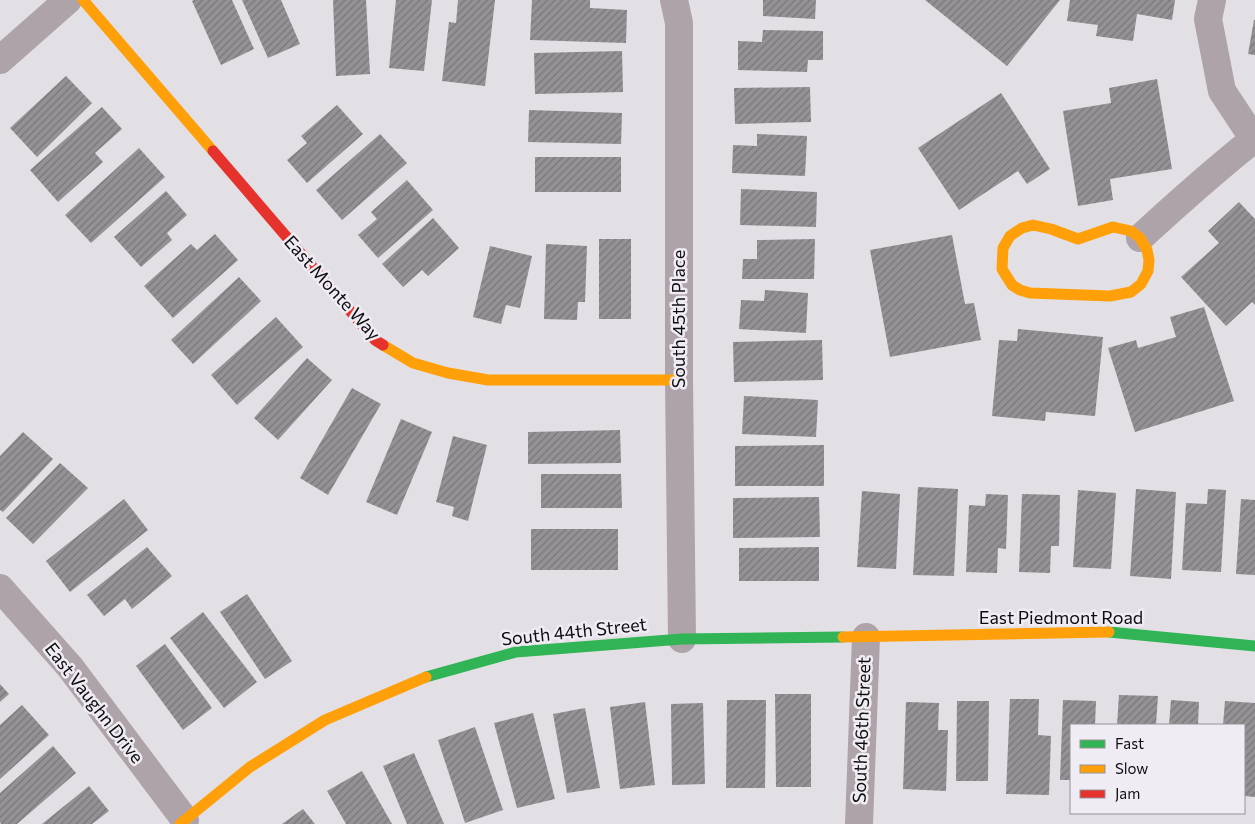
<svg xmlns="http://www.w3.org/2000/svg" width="1255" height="824" font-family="Commissioner,sans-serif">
  <defs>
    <pattern id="building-hatch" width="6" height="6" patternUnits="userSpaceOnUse" patternTransform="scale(1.25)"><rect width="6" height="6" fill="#949295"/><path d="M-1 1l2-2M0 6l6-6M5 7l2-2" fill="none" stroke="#777678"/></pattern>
  </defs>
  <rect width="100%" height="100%" fill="#e2e0e4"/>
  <g fill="url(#building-hatch)">
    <polygon points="194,0 232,0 254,49 221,65 192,1"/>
    <polygon points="242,0 281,0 300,44 268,58"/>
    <polygon points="333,0 366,0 370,74 336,76"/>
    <polygon points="396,0 432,0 424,71 389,68"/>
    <polygon points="458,0 495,0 485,86 442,81 449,22 456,23"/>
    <polygon points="532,0 590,0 590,8 627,10 626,43 530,40"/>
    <polygon points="763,0 816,0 815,19 763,16"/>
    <polygon points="925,0 1060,0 1007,66"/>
    <polygon points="1070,0 1175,0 1172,20 1137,14 1133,41 1096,36 1098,25 1067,21"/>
    <polygon points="1254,20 1255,20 1255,55 1248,54"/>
    <polygon points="763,30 823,31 823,60 808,60 807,72 738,70 738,41 762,42"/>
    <polygon points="622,51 623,92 535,94 534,53"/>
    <polygon points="66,76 92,103 37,157 10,128"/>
    <polygon points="1157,79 1172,169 1110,179 1113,200 1078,206 1063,111 1111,103 1109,88"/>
    <polygon points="810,87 811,122 735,124 734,88"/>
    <polygon points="1001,93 1050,169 1027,184 1018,171 959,210 918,148"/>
    <polygon points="337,105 363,134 307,183 287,160 307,143 301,136"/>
    <polygon points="102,107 122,129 95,153 103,162 58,202 30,170"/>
    <polygon points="529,110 622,113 621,144 528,142"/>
    <polygon points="380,134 407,163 342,220 316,190"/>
    <polygon points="757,134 807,136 805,176 732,173 733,145 757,146"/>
    <polygon points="139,148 165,177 91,243 65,215"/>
    <rect x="535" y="157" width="86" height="35"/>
    <polygon points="407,180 433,210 378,258 358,235 377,219 371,212"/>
    <polygon points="741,189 817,192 816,227 740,225"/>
    <polygon points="166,191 187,215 167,233 172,240 141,267 114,237"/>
    <polygon points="1239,202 1255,219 1255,305 1252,302 1226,326 1181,277 1219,243 1208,231"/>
    <polygon points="433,218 459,248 428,276 422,270 403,287 382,264"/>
    <polygon points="215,234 238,260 173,318 144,286 191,244 197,250"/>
    <polygon points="952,235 965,304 974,303 981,340 890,357 870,250"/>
    <rect x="599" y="239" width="32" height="80"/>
    <polygon points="815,239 814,279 742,279 743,259 757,259 757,240"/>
    <polygon points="546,244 587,246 585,302 578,302 577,320 544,319"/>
    <polygon points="490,246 532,256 520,308 506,305 501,324 473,317"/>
    <polygon points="239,277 261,301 193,364 171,340"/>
    <polygon points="765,290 808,293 806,333 739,329 741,300 764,301"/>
    <polygon points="1204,307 1234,401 1135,432 1108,348 1136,340 1138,348 1176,337 1170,317"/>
    <polygon points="276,317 303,347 237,405 211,375"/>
    <polygon points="1018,329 1103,337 1095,416 1046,412 1045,421 992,416 999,340 1017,341"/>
    <polygon points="822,340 823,380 734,382 733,342"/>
    <polygon points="307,358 332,380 278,440 254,418"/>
    <polygon points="352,388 381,404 328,495 300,478"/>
    <polygon points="744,396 818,400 816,437 742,434"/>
    <polygon points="401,419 432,432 397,515 366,502"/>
    <polygon points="620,430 621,463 528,464 528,432"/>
    <polygon points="23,432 53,459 3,512 0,510 0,456"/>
    <polygon points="453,436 487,445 468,521 452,516 454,507 436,502"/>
    <polygon points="824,445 824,486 735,486 735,446"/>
    <polygon points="60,463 88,488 33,544 6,518"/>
    <polygon points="541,474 621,474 622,508 541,508"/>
    <polygon points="918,487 958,489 954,576 913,575"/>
    <polygon points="1136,489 1176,492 1171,579 1130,576"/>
    <polygon points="1208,489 1226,490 1221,572 1182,570 1186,503 1207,504"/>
    <polygon points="1078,490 1116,493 1111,569 1073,567"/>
    <polygon points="862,491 900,494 896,569 857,567"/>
    <polygon points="986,494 1008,495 1006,549 998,548 997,573 966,572 969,505 985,506"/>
    <polygon points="1022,494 1060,495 1059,546 1051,546 1050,573 1019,572"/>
    <polygon points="819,497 820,537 733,538 733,498"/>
    <polygon points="124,499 148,530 70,592 46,561"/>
    <polygon points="1241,499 1255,500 1255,575 1236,574"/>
    <rect x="531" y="529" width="87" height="41"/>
    <polygon points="147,547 172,576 132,609 125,599 104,616 87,595"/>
    <polygon points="819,547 819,581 739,581 739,548"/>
    <polygon points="247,594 292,661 265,679 220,612"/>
    <polygon points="203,612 257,682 224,708 170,638"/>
    <polygon points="165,644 212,708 183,730 136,666"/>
    <polygon points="0,684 9,694 0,702"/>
    <polygon points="775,694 811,694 811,787 776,787"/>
    <polygon points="1119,695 1158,696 1156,725 1117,725"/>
    <polygon points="1010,699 1039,699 1038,735 1051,736 1049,795 1006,794"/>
    <polygon points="727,700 766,700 765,788 726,788"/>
    <polygon points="1063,700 1096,701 1095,725 1071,725 1071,780 1060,780"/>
    <polygon points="1171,700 1199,702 1198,725 1169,725"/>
    <polygon points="957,701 989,701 988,781 956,781"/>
    <polygon points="1225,701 1255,703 1255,797 1244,796 1244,725 1223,725"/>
    <polygon points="645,702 655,785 620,789 610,707"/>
    <polygon points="906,702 939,703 938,730 948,730 946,791 903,789"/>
    <polygon points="703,703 705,784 672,785 671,704"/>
    <polygon points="22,705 49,735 0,779 0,725"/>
    <polygon points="585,708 600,788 567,793 553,714"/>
    <polygon points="533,713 555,799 517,808 494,723"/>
    <polygon points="475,727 503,810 465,823 438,740"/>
    <polygon points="53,746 76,773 17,824 1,824 0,822 0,793"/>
    <polygon points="414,753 444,824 407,824 383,766"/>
    <polygon points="362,771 392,824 346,824 327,791"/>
    <polygon points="89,786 109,811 92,824 42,824"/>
    <polygon points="303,809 315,824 282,824"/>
  </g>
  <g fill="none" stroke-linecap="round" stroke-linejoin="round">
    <g stroke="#aea3a8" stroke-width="28">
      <polyline points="674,0 679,23 679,380 682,639"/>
      <polyline points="1212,0 1208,19 1222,91 1255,141"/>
      <polyline points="0,60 68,0"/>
      <path d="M1140 238C1177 204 1214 171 1253 140"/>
      <polyline points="0,588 70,667 185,820"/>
      <polyline points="859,824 866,637"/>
    </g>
    <g stroke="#30b455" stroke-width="11">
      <polyline points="1109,632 1255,646"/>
      <polyline points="426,677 516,652 682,639 843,637"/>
    </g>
    <g stroke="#ff9f0a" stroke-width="11">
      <polyline points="83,0 213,151"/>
      <polygon points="1033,225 1051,229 1078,239 1113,227 1131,231 1140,238 1147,250 1149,260 1148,271 1141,284 1131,292 1110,296 1030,293 1020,290 1012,285 1002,269 1003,248 1010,236 1022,228"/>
      <polyline points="383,345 413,363 448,373 488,380 679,380"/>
      <polyline points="843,637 1109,632"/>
      <polyline points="180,824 250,767 325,720 426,677"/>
    </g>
    <polyline stroke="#e5322d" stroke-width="11" points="213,151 375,340 383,345"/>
  </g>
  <g text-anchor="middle" stroke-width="5" stroke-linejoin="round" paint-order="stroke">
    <g font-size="18" fill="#0e0d0f" stroke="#efecf3">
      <text transform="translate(332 288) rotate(48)" y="6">East Monte Way</text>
      <text transform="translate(679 319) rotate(-90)" y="6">South 45th Place</text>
      <text x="1061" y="624">East Piedmont Road</text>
      <text transform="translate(574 632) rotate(-6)" y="6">South 44th Street</text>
      <text transform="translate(94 703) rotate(52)" y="6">East Vaughn Drive</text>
      <text transform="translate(862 730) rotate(-88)" y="6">South 46th Street</text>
    </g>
  </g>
  <rect x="1070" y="724" width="175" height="90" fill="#efecf3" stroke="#959398"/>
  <rect x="1080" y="740" width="25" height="8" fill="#30b455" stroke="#959398"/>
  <text x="1115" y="749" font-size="15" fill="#0e0d0f">Fast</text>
  <rect x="1080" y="765" width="25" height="8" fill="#ff9f0a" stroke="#959398"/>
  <text x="1115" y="774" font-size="15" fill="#0e0d0f">Slow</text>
  <rect x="1080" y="790" width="25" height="8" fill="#e5322d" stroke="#959398"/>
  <text x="1115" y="799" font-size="15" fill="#0e0d0f">Jam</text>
</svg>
